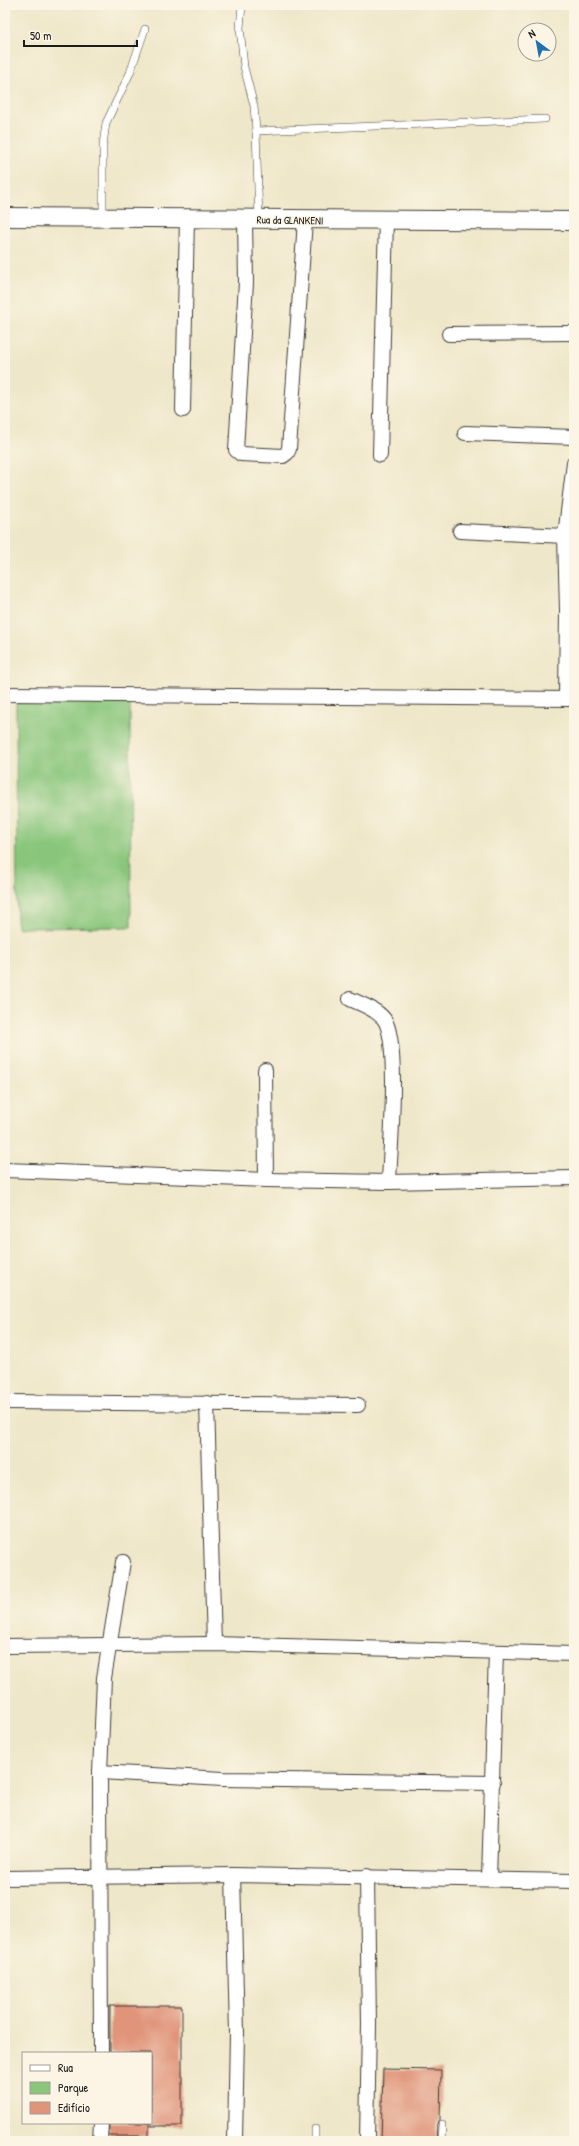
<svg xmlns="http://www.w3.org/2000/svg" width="579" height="2146" font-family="'Patrick Hand',sans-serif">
  <rect width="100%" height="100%" fill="#fcf5e5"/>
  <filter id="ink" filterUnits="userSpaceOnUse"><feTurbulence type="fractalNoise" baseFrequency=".025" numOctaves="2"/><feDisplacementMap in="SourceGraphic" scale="8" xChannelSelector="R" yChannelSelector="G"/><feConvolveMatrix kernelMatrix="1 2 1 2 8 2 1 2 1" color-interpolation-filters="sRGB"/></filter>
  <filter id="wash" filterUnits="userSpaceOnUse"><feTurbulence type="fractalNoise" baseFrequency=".012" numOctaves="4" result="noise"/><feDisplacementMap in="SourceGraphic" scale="16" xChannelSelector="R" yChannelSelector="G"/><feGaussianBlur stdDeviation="0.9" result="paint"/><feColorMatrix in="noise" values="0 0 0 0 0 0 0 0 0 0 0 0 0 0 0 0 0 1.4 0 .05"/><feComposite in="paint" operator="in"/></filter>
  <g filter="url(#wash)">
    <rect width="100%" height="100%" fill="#efe7c9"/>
    <polygon fill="#89c67b" stroke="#52714c" points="130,701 131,927 17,928 16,702"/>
    <g id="blocks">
      <g fill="#e0947a">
        <polygon points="110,2006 182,2006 182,2126 151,2126 151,2053 110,2053"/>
        <polygon points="383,2069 441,2070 440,2120 437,2123 436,2141 381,2141"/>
        <rect x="109" y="2123" width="40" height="13"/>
      </g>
    </g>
  </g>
  <g filter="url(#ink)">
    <use href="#blocks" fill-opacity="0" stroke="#3c3a36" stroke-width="1"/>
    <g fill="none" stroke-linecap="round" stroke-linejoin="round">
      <defs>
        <g id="service">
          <polyline points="242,5 240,28 244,67 254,106 256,131 259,219"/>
          <polyline points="256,131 545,119"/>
          <polyline points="103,218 103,145 106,123 130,73 145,29"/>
          <polyline points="315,2129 315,2141"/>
          <polyline points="441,2141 442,2124"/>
        </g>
        <g id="minor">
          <polyline points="245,219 246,282 236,450 241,454 283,456 287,453 289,449 305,221"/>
          <polyline points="449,334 574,333"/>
          <polyline points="183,410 187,218"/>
          <polyline points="465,433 574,437"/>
          <polyline points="380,455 386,219"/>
          <polyline points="460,531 565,536"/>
          <polyline points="5,694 574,699"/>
          <polyline points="566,699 567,610 565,536 574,463"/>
          <path d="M350 999C361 1004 376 1009 384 1019 400 1041 390 1151 389 1182"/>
          <polyline points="265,1070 266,1180"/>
          <polyline points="5,1170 266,1180 389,1182 574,1178"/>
          <polyline points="5,1402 358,1405"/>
          <polyline points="207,1403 214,1644"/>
          <polyline points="5,1646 214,1644 574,1654"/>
          <polyline points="100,1772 223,1779 493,1783"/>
          <polyline points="233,1875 237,2033 235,2141"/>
          <polyline points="5,1878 233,1875 574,1881"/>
          <polyline points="489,1879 496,1652"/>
          <polyline points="101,2053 100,1772 104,1678 123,1562"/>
          <polyline points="100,2141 101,2123"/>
          <polyline points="367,2141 369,2024 367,1876"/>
        </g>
        <polyline id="tertiary" points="5,217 574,221"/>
      </defs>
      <use href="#service" stroke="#3c3a36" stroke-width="8"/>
      <use href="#minor" stroke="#3c3a36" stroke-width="16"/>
      <use href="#tertiary" stroke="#3c3a36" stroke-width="20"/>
      <use href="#service" stroke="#fff" stroke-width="7"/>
      <use href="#minor" stroke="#fff" stroke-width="14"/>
      <use href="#tertiary" stroke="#fff" stroke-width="18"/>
    </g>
  </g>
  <g text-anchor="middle" stroke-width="3" stroke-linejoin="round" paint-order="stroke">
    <g font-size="11" fill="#1c1c1c" stroke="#fcf5e5">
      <text transform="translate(290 220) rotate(1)" y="4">Rua da GLANKENI</text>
    </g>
  </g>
  <rect width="579" height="2146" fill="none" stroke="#fcf5e5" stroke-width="20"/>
  <rect x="22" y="2052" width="130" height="72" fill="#fcf5e5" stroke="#a29e95"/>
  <rect x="30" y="2065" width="20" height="6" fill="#ffffff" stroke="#a29e95"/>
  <text x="58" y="2072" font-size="12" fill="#1c1c1c">Rua</text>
  <rect x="30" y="2082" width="20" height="12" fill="#89c67b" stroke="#a29e95"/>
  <text x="58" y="2092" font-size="12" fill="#1c1c1c">Parque</text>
  <rect x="30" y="2102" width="20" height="12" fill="#e0947a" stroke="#a29e95"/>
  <text x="58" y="2112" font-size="12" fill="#1c1c1c">Edifício</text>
  <g transform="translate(537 42) rotate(328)"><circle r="19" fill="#fcf5e5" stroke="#a29e95"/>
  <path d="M0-3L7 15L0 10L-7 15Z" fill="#1f6fb2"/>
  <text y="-6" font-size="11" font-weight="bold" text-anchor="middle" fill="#1c1c1c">N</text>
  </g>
  <path d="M24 40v6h113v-6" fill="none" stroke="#1c1c1c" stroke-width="2"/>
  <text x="30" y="40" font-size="12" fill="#1c1c1c" stroke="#fcf5e5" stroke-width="3" paint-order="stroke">50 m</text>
</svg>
